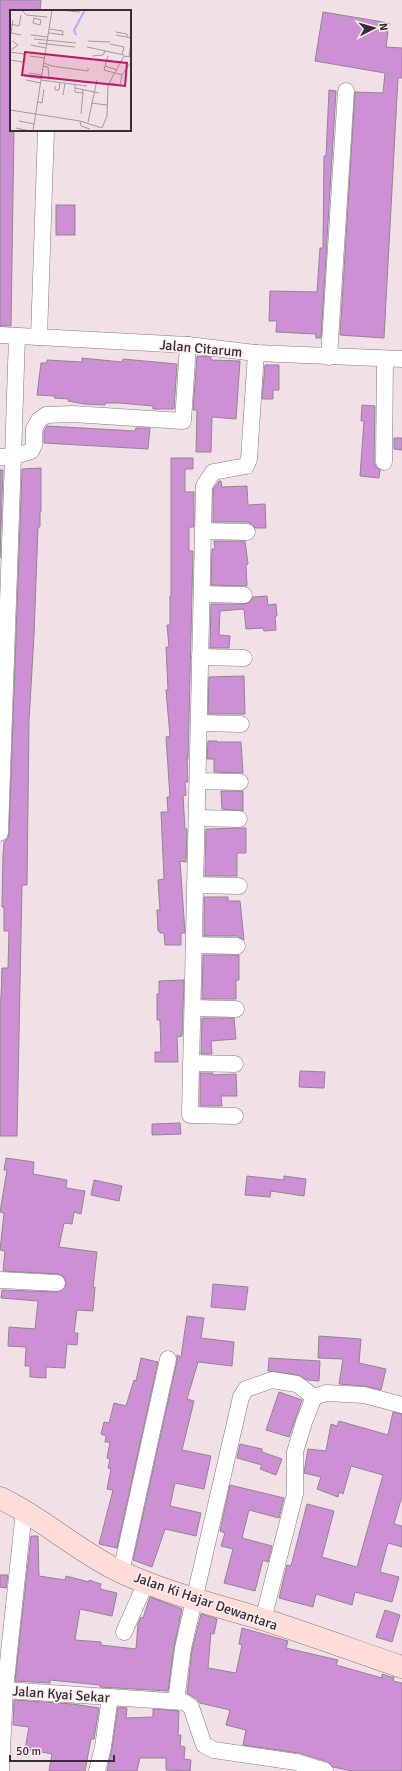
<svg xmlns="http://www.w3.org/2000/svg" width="402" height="1771" font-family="Signika,sans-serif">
  <rect width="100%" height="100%" fill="#f1e0e5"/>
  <g fill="#cd90d4" stroke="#908691">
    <polygon points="0,0 41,0 40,11 11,11 11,130 14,130 11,326 0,326"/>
    <polygon points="323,12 389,23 386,47 402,48 402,78 398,78 384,338 340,335 355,92 383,93 385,73 315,61"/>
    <polygon points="329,90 336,91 321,338 316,338 316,334 276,332 277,321 269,321 270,291 317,292 320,248 323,248 324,156 326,156"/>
    <rect x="56" y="205" width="19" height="30"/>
    <polygon points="197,356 211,357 211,360 240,361 236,419 212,417 211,452 196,452 197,410 193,410"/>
    <polygon points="82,358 122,362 123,359 177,364 174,409 153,409 153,406 119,403 105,403 105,405 84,404 68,401 69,399 54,398 55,396 37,395 41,363 47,363 47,360 82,362"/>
    <polygon points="265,365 279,365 279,390 273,390 273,399 262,399"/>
    <polygon points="362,405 375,406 374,462 376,467 380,470 379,478 360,476 364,421 361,421"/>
    <polygon points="47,426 135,431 136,428 150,428 148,449 44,443 44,431"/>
    <polygon points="394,438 402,438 402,450 394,449"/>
    <polygon points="171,458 193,458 193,469 185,469 185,492 194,492 194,527 189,527 189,551 193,551 188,759 187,759 188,782 185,782 186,795 183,796 185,829 187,829 186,862 180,861 185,933 181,933 181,945 165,945 164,933 160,933 160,931 158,931 157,910 160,910 158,880 164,879 161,812 168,812 167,797 170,797 166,737 170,736 166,690 168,690 166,647 169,647 167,625 170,625 170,596 171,596"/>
    <polygon points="41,468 41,512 40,512 40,527 38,527 34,635 29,721 27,885 22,885 17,1136 0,1136 0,998 1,998 2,968 8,968 9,931 4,931 4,907 2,907 3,856 4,842 8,838 9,833 22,469"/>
    <polygon points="0,470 3,470 0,558"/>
    <polygon points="219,481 221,481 222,487 247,486 248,505 265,504 266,528 255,528 252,524 247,522 213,522 213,489"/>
    <polygon points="214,541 245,541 248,564 246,565 247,586 211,585 212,549 215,549"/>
    <polygon points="267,596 268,605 276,604 277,616 275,616 276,630 264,631 263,628 246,629 244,609 220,611 219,635 230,636 229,648 210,648 211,604 244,604 249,603 253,597"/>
    <polygon points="244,676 245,714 208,714 209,677"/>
    <polygon points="208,741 217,741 217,742 241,742 243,773 214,772 214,759 207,759"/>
    <polygon points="221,791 243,791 243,811 222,809"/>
    <polygon points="239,828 246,828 246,853 237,853 237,876 205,876 206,829"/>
    <polygon points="204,897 228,897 228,901 240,901 244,940 237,936 204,936"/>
    <polygon points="203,955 239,955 239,980 236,980 236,999 202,999"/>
    <polygon points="184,980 182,1036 177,1037 178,1062 155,1062 155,1052 161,1052 160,1020 157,1020 157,994 159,994 159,981"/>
    <polygon points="202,1018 234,1018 236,1039 211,1041 212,1054 201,1054"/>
    <polygon points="300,1071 325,1072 324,1088 299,1087"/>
    <polygon points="200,1073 213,1073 213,1075 236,1074 237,1096 221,1096 222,1106 200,1106"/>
    <polygon points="180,1123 181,1134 152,1135 152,1124"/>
    <polygon points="6,1158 34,1162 33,1174 67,1180 66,1188 85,1191 81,1214 74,1212 72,1224 64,1223 59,1247 97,1252 93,1287 95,1287 93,1311 77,1310 74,1333 78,1333 77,1345 67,1344 65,1368 46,1367 46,1378 30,1377 30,1366 25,1366 26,1347 8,1346 9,1327 35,1329 38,1301 1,1298 2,1290 57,1292 65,1288 66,1283 62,1275 58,1274 3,1271 5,1251 0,1250 4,1213 0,1212 7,1170 4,1170"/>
    <polygon points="247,1176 284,1180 284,1176 306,1179 304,1196 271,1191 270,1197 245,1195"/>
    <polygon points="94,1180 122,1186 119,1201 91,1195"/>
    <polygon points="213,1284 248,1287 245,1310 211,1307"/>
    <polygon points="187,1316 204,1318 201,1338 234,1342 232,1366 198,1362 187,1399 194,1401 182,1450 211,1456 204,1489 175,1483 170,1506 201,1513 196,1536 165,1529 152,1567 133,1560 177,1361 177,1355 181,1357"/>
    <polygon points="319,1336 361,1339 359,1363 386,1369 381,1390 364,1386 339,1384 343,1359 318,1358"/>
    <polygon points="141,1358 158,1362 117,1548 99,1544 113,1490 107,1489 111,1469 108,1468 110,1459 107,1458 110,1442 105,1442 106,1436 101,1434 104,1422 109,1423 114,1403 126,1406 134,1380 136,1381"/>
    <polygon points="269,1358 320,1361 319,1381 308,1380 298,1375 268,1371"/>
    <polygon points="279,1392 302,1400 289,1437 266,1430"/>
    <polygon points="393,1412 402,1414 402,1496 394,1524 402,1526 402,1547 388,1543 380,1572 399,1577 392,1602 355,1592 352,1605 316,1594 313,1607 279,1598 287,1565 291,1566 307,1504 334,1511 322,1557 357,1567 383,1475 351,1466 343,1494 339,1492 338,1497 317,1489 321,1477 304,1473 308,1449 326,1451 331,1424 337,1426 339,1421 388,1435"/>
    <polygon points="240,1444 262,1449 262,1452 282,1459 276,1475 260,1469 262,1465 237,1458"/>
    <polygon points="230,1485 284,1498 279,1518 249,1510 242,1538 272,1546 268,1562 263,1560 255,1591 224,1583 233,1549 221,1546 225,1533 220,1531"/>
    <polygon points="31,1536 38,1536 39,1576 65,1580 66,1576 89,1582 89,1580 101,1584 100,1589 117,1593 112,1616 80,1609 75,1640 101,1642 101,1645 136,1649 138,1624 141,1617 143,1618 150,1597 182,1609 174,1647 168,1691 100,1687 100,1685 50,1680 50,1683 15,1681"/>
    <polygon points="0,1575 8,1575 6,1588 0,1587"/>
    <polygon points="385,1610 400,1615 392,1642 376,1637"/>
    <polygon points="201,1614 217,1619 214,1634 211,1633 208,1668 236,1673 242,1645 239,1644 242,1628 288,1641 286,1648 338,1660 336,1665 382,1678 382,1674 391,1677 394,1677 393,1681 402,1683 402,1771 352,1771 333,1767 328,1762 299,1753 243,1745 246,1730 226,1725 230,1710 200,1703 197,1699 187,1693 192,1650"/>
    <polygon points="14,1700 73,1704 99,1708 94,1739 91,1739 85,1771 49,1771 52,1754 25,1749 29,1727 13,1725"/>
    <polygon points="118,1707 127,1708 126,1718 153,1717 153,1709 179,1711 178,1735 181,1735 180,1746 185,1747 184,1759 191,1760 190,1771 166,1770 166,1758 140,1758 137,1771 107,1771 112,1748"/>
  </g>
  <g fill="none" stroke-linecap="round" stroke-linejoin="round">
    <defs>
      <g id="minor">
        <polyline points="0,335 188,345 256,353 402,359"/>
        <polyline points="39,337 46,130"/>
        <polyline points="329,357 346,91"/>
        <polyline points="0,457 13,457 17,336"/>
        <polyline points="384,462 385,359"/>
        <polyline points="203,531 247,532"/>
        <polyline points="202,594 244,595"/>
        <polyline points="200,657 244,658"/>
        <polyline points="199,723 241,724"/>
        <polyline points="198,781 240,782"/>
        <polyline points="197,818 239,819"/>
        <polyline points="0,833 13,457 31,451 34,445 34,429 39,420 46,415 73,414 183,421 188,345"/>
        <polyline points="195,885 239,886"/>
        <polyline points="194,945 237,946"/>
        <polyline points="193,1008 236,1009"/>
        <polyline points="191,1063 235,1064"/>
        <polyline points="235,1116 190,1115 204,486 213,472 246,466 249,459 256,353"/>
        <polyline points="0,1280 57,1283"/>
        <polyline points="24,1511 5,1690 184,1702 191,1707 204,1745 214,1750 296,1762 325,1771"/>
        <polyline points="121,1572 168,1359"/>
        <polyline points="263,1620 295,1494 295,1452 304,1422 314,1397 326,1393 364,1395 402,1405"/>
        <polyline points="124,1632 146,1582"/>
        <polyline points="176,1701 183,1648 241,1397 246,1389 272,1380 297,1384 314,1397"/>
        <polyline points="1,1771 5,1690"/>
        <polyline points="97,1771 103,1747 110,1697"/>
      </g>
      <path id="secondary" d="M0 1498C43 1518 78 1552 121 1572 166 1593 215 1605 262 1619 309 1634 355 1651 402 1667"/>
    </defs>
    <use href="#minor" stroke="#88787d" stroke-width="17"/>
    <use href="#secondary" stroke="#88787d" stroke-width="23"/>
    <use href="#minor" stroke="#fff" stroke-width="16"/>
    <use href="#secondary" stroke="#fedcd8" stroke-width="22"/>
  </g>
  <g text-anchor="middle" stroke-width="3.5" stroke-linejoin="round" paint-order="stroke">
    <g font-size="14" fill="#352f31" stroke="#feedf3">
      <text transform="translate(201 348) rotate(5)" y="5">Jalan Citarum</text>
      <text transform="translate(206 1601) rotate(19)" y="5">Jalan Ki Hajar Dewantara</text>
      <text transform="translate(61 1694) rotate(4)" y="5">Jalan Kyai Sekar</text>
    </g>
  </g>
  <g transform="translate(10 10)">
    <rect width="121" height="121" fill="#f1e0e5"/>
    <path fill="none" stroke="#b7aafd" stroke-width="2" d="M66 25 64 20 75 0"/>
    <path fill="none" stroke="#a6999d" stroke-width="1" d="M12 0 16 5 37 7M49 0 70 2M24 8 31 10 30 15 23 13 24 8M3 10 1 23 11 25M0 14 9 16 11 5M39 19 53 21 52 25M106 22 117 24V27M39 23 54 25M21 25 38 27M106 25 121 28M24 29 66 33M78 31 100 32M28 33 65 37M100 34 114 37 112 45M21 35 36 38M77 37 114 45M1 40 8 35 2 31M0 42 14 44M20 46 35 48M82 46 93 45 95 41M98 46 95 56 107 60M119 46 121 34M0 50 13 52M34 53 42 56 78 61V58M34 56 38 57 39 67 78 73M95 56 94 60 112 65M19 63 32 65M14 66 32 69M16 70 31 73M31 70 77 76M100 73 110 75 112 65 121 52M65 74V82L73 83V79M45 76V80H49L50 72M65 78 89 83M53 85 55 73M28 92 32 93 34 79M81 93 97 95M0 100 70 111 92 118 97 106 98 75 114 46 121 47M71 104 73 83M9 111 24 114M70 111 71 116 80 119M78 112 87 70M6 118 20 121M23 121 42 0"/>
    <path fill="#c2185b" fill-opacity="0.15" stroke="#c2185b" stroke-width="2" d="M15 42 117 53 115 76 12 65Z"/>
    <rect width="121" height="121" fill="none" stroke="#352f31" stroke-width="2"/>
  </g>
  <g transform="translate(374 28) rotate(84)" stroke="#feedf3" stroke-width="3" paint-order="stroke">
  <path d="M0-3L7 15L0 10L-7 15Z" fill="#352f31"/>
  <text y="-6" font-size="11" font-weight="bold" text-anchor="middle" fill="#352f31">N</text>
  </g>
  <path d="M10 1755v6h104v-6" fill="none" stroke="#352f31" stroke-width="2"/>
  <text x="16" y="1755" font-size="12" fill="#352f31" stroke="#feedf3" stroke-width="3" paint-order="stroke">50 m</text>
</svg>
